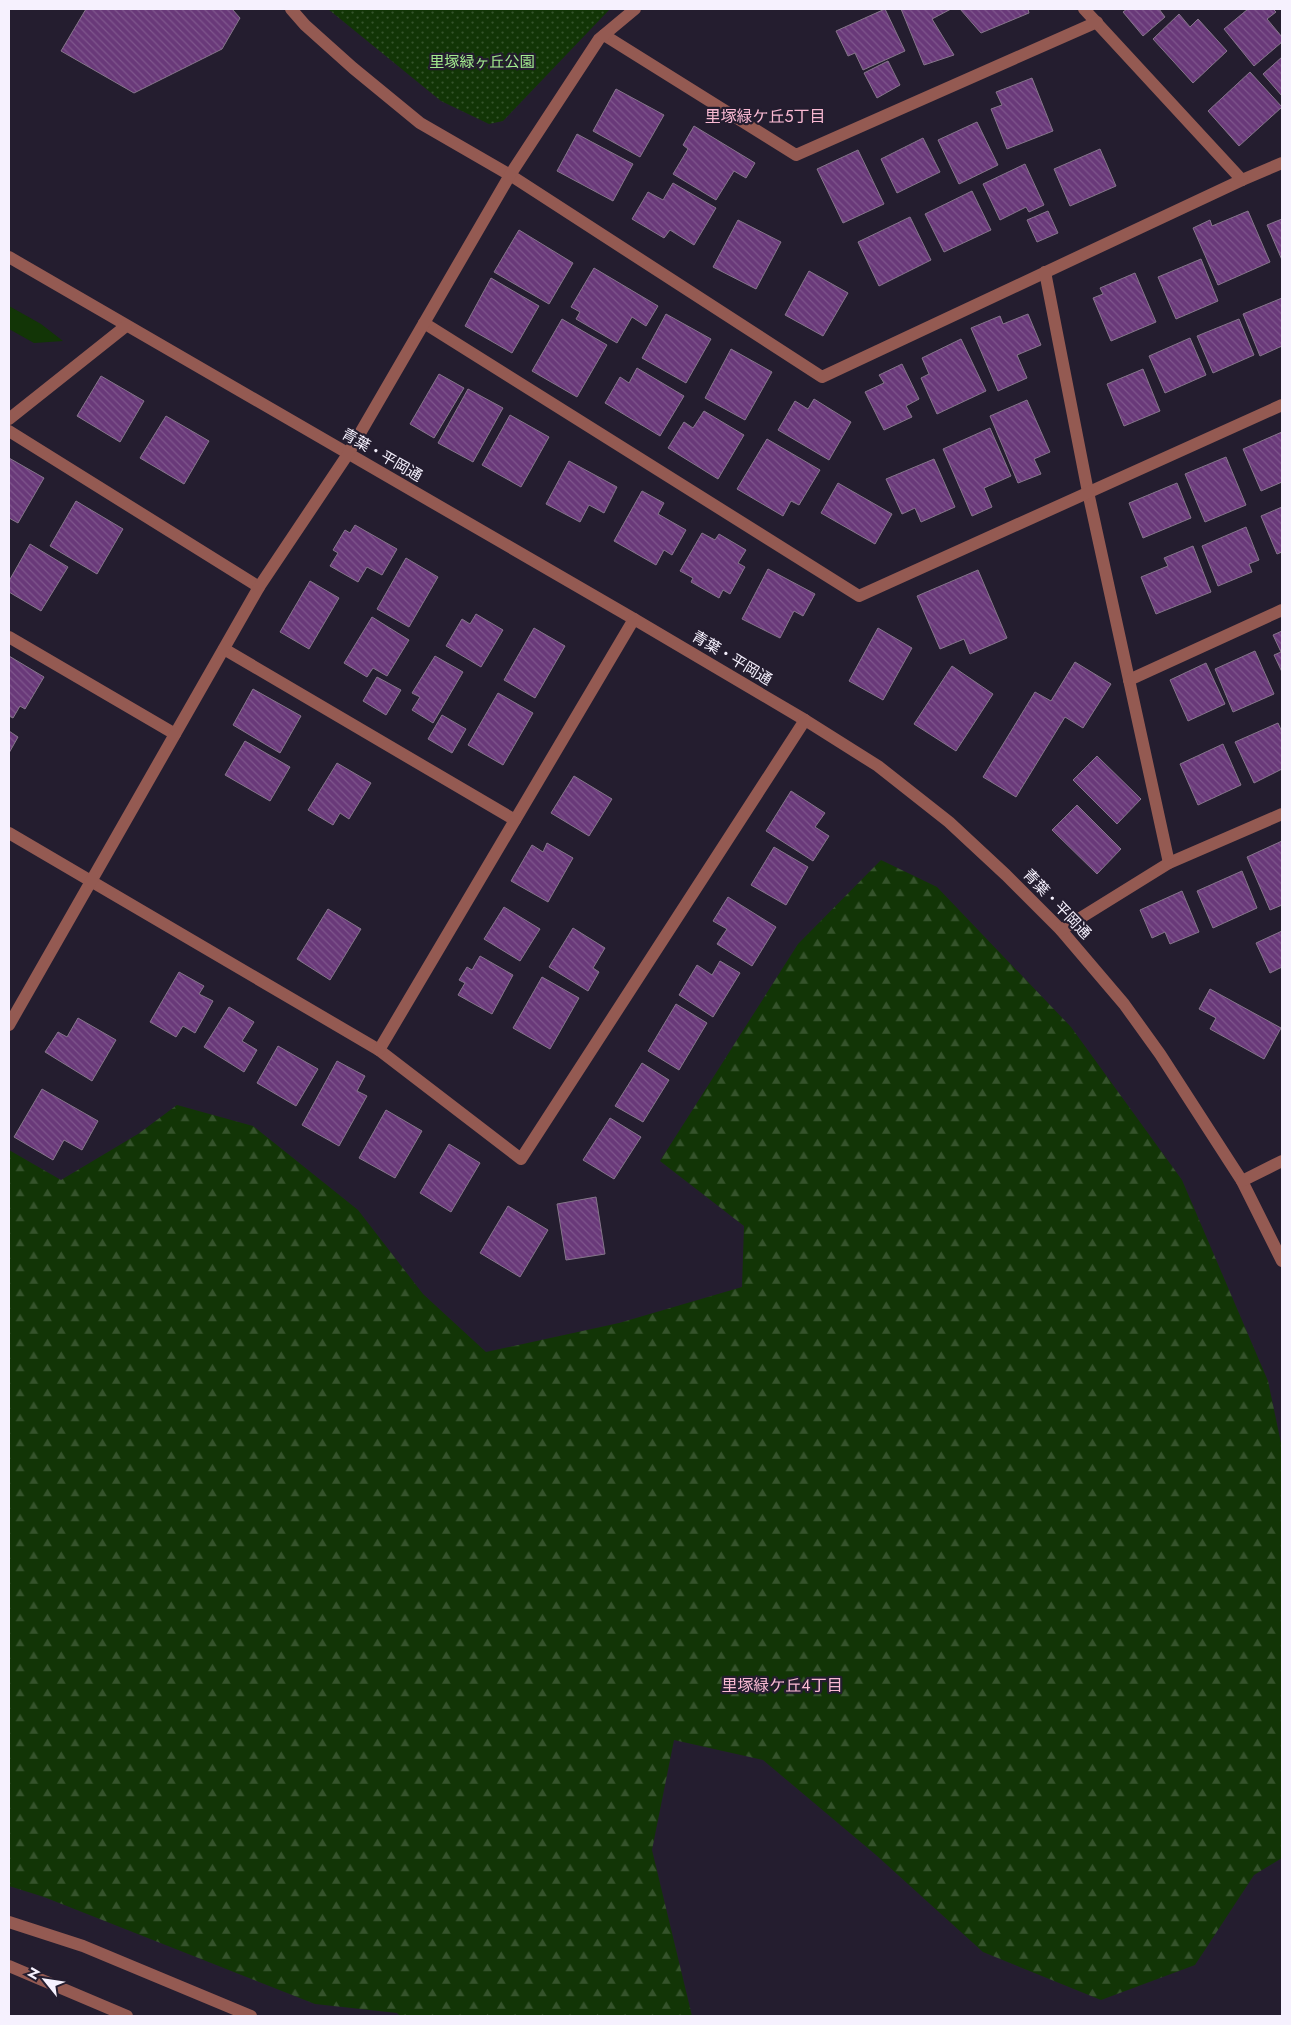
<svg xmlns="http://www.w3.org/2000/svg" width="1291" height="2025" font-family="Jost,'Noto Sans JP',sans-serif">
  <defs>
    <pattern id="forest-firs" width="22" height="20" patternUnits="userSpaceOnUse" patternTransform="scale(1.25)"><rect width="22" height="20" fill="#123506"/><path d="M5 1l3.5 6h-7zM16 11l3.5 6h-7z" fill="#35532b"/></pattern>
    <pattern id="park-dots" width="8" height="8" patternUnits="userSpaceOnUse" patternTransform="scale(1.25)"><rect width="8" height="8" fill="#123506"/><path d="M2 2h.1M6 6h.1" fill="none" stroke="#35532b" stroke-width="1.8" stroke-linecap="round"/></pattern>
    <pattern id="building-back-hatch" width="6" height="6" patternUnits="userSpaceOnUse" patternTransform="scale(1.25)"><rect width="6" height="6" fill="#693979"/><path d="M-1 5l2 2M0 0l6 6M5-1l2 2" fill="none" stroke="#7f568d"/></pattern>
  </defs>
  <rect width="100%" height="100%" fill="#241d2f"/>
  <polygon fill="#123506" points="9,306 41,324 63,341 34,343 9,329"/>
  <polygon fill="url(#forest-firs)" points="881,860 937,887 1071,1027 1182,1180 1268,1381 1282,1448 1282,1858 1254,1875 1195,1965 1101,2000 983,1952 876,1855 763,1760 674,1740 652,1850 692,2016 400,2016 397,2013 315,2004 44,1897 9,1886 9,1150 61,1180 138,1134 177,1105 253,1126 358,1210 423,1294 486,1352 619,1323 742,1287 744,1226 660,1161 798,944"/>
  <polygon fill="url(#park-dots)" points="328,9 610,9 503,121 489,124 441,101"/>
  <g fill="url(#building-back-hatch)" stroke="#86768b">
    <polygon points="86,9 232,9 240,18 222,49 134,93 61,51"/>
    <polygon points="885,9 905,51 863,70 855,53 848,56 836,31"/>
    <polygon points="901,9 951,9 932,19 954,55 924,65"/>
    <polygon points="960,9 1028,9 1029,13 981,33"/>
    <polygon points="1127,9 1159,9 1165,17 1143,36 1123,12"/>
    <polygon points="1248,9 1273,9 1276,12 1267,19 1282,37 1282,42 1254,66 1224,29"/>
    <polygon points="1179,14 1190,27 1198,19 1227,51 1193,83 1153,39"/>
    <polygon points="1282,57 1282,96 1263,74"/>
    <polygon points="888,61 900,85 877,98 864,73"/>
    <polygon points="1250,72 1282,107 1239,146 1208,111"/>
    <polygon points="1032,78 1053,131 1007,149 991,109 1002,105 996,92"/>
    <polygon points="616,89 664,115 640,157 593,131"/>
    <polygon points="977,122 998,165 959,184 938,140"/>
    <polygon points="694,126 755,163 746,178 734,171 716,200 673,174 688,149 683,145"/>
    <polygon points="577,134 633,164 613,201 557,171"/>
    <polygon points="923,138 940,172 897,193 881,159"/>
    <polygon points="1100,149 1116,186 1070,206 1054,169"/>
    <polygon points="858,150 884,204 843,223 817,169"/>
    <polygon points="1025,164 1044,205 1029,212 1026,207 1000,220 983,184"/>
    <polygon points="673,183 716,208 694,245 670,230 664,238 632,219 648,192 663,200"/>
    <polygon points="972,191 991,230 944,252 925,214"/>
    <polygon points="1048,211 1058,233 1037,242 1027,220"/>
    <polygon points="1248,211 1270,262 1218,285 1193,228 1210,220 1212,226"/>
    <polygon points="910,217 931,260 879,286 858,242"/>
    <polygon points="1282,219 1282,260 1267,225"/>
    <polygon points="738,220 781,242 756,289 713,267"/>
    <polygon points="519,230 573,263 549,304 494,272"/>
    <polygon points="1201,259 1218,301 1176,319 1158,277"/>
    <polygon points="594,268 658,306 646,326 632,317 617,343 576,319 580,312 571,307"/>
    <polygon points="809,271 848,293 823,336 785,315"/>
    <polygon points="1135,273 1156,322 1111,341 1093,298 1103,294 1100,288"/>
    <polygon points="491,278 539,306 512,353 465,326"/>
    <polygon points="1282,298 1282,346 1260,356 1243,314"/>
    <polygon points="666,314 711,339 686,383 642,358"/>
    <polygon points="1028,314 1041,345 1017,355 1027,378 998,391 971,328 1000,316 1003,324"/>
    <polygon points="562,319 607,345 577,397 532,371"/>
    <polygon points="1239,319 1254,355 1213,373 1197,336"/>
    <polygon points="1190,338 1206,375 1165,393 1149,356"/>
    <polygon points="961,339 986,391 937,414 921,378 929,374 922,358"/>
    <polygon points="731,349 772,372 745,420 705,398"/>
    <polygon points="902,364 919,399 906,406 912,417 884,430 865,392 884,383 879,375"/>
    <polygon points="637,368 684,396 660,436 605,403 620,377 629,383"/>
    <polygon points="1143,369 1160,411 1124,426 1107,384"/>
    <polygon points="439,374 464,388 434,438 410,424"/>
    <polygon points="101,376 144,401 120,442 77,416"/>
    <polygon points="468,389 503,408 473,462 438,443"/>
    <polygon points="814,399 851,422 829,460 778,430 795,401 808,409"/>
    <polygon points="1027,400 1050,452 1034,459 1041,474 1018,483 990,416"/>
    <polygon points="704,411 744,435 718,479 668,448 684,422 693,428"/>
    <polygon points="510,415 549,437 521,487 482,465"/>
    <polygon points="166,416 209,441 184,484 140,458"/>
    <polygon points="990,428 1011,476 984,488 992,507 972,516 943,449"/>
    <polygon points="1282,432 1282,482 1261,491 1243,449"/>
    <polygon points="767,439 820,470 799,505 791,501 783,516 737,489"/>
    <polygon points="1226,457 1246,505 1205,522 1185,474"/>
    <polygon points="9,458 44,478 18,523 9,518"/>
    <polygon points="934,459 955,507 921,522 915,508 902,514 886,479"/>
    <polygon points="569,461 617,487 604,513 589,505 580,522 546,504"/>
    <polygon points="838,483 892,514 875,544 821,513"/>
    <polygon points="1177,483 1191,518 1143,538 1129,503"/>
    <polygon points="642,491 664,503 658,514 686,530 672,555 664,550 656,565 614,541"/>
    <polygon points="76,501 123,529 97,574 50,546"/>
    <polygon points="1282,507 1282,552 1277,554 1261,516"/>
    <polygon points="355,525 397,549 382,575 367,567 358,582 330,566 338,553 333,550 345,530 350,533"/>
    <polygon points="1246,527 1259,560 1249,564 1252,572 1218,586 1202,546"/>
    <polygon points="702,533 715,540 719,534 746,550 738,563 745,567 730,594 723,590 719,598 691,582 693,578 680,571"/>
    <polygon points="30,544 68,567 41,611 9,592 9,581"/>
    <polygon points="1193,546 1211,592 1156,614 1141,577 1168,566 1164,558"/>
    <polygon points="406,558 438,577 409,627 377,609"/>
    <polygon points="768,569 815,594 803,616 794,611 780,638 742,619"/>
    <polygon points="978,570 1007,638 970,654 964,639 940,649 917,596"/>
    <polygon points="310,581 339,598 309,649 280,632"/>
    <polygon points="476,614 503,630 481,667 446,646 462,619 470,624"/>
    <polygon points="372,617 409,640 387,676 373,668 367,677 344,663"/>
    <polygon points="534,628 565,646 535,698 504,680"/>
    <polygon points="878,628 912,648 883,700 849,681"/>
    <polygon points="1282,631 1282,672 1274,655 1281,652 1273,635"/>
    <polygon points="1255,651 1274,694 1233,712 1215,669"/>
    <polygon points="9,656 44,677 25,709 20,706 13,718 9,716"/>
    <polygon points="435,656 463,672 433,723 412,710 420,697 412,693"/>
    <polygon points="1075,662 1111,684 1083,728 1065,717 1016,797 983,777 1035,692 1051,701"/>
    <polygon points="1206,663 1225,704 1188,721 1170,680"/>
    <polygon points="952,666 993,694 956,751 914,724"/>
    <polygon points="377,677 401,690 386,715 363,701"/>
    <polygon points="253,689 301,716 280,753 233,725"/>
    <polygon points="498,693 533,713 503,765 468,745"/>
    <polygon points="442,715 466,729 452,753 428,739"/>
    <polygon points="1278,723 1282,732 1282,769 1254,783 1235,742"/>
    <polygon points="9,731 18,737 9,753"/>
    <polygon points="245,741 290,767 270,801 225,775"/>
    <polygon points="1223,744 1241,785 1198,805 1180,764"/>
    <polygon points="1097,756 1141,799 1117,824 1073,780"/>
    <polygon points="337,763 371,783 349,819 340,813 333,825 308,810"/>
    <polygon points="574,776 612,799 589,836 551,813"/>
    <polygon points="791,791 825,813 815,827 829,836 813,861 766,831"/>
    <polygon points="1077,805 1121,849 1097,874 1052,830"/>
    <polygon points="1282,841 1282,905 1270,910 1247,857"/>
    <polygon points="547,843 573,858 548,902 511,881 532,845 543,852"/>
    <polygon points="774,847 808,867 786,905 751,885"/>
    <polygon points="1242,871 1257,908 1213,928 1197,891"/>
    <polygon points="1182,891 1199,932 1170,944 1165,932 1152,938 1140,910"/>
    <polygon points="728,897 776,927 752,966 717,944 727,929 713,921"/>
    <polygon points="504,907 540,929 520,961 484,939"/>
    <polygon points="328,909 361,929 330,980 297,959"/>
    <polygon points="573,928 605,948 593,968 599,972 588,991 549,967"/>
    <polygon points="1282,931 1282,967 1270,973 1256,943"/>
    <polygon points="480,956 513,975 492,1014 458,995 465,983 459,980 467,967 472,970"/>
    <polygon points="720,961 740,973 713,1017 679,995 697,965 712,975"/>
    <polygon points="179,972 204,986 199,994 213,1001 195,1033 183,1026 176,1037 150,1022"/>
    <polygon points="542,977 579,998 550,1049 513,1028"/>
    <polygon points="1210,989 1281,1028 1264,1059 1210,1029 1216,1018 1199,1009"/>
    <polygon points="676,1004 707,1023 679,1070 648,1051"/>
    <polygon points="229,1007 254,1022 242,1041 257,1050 244,1072 204,1047"/>
    <polygon points="78,1018 116,1040 92,1081 45,1052 58,1032 67,1037"/>
    <polygon points="278,1046 318,1069 296,1106 257,1083"/>
    <polygon points="337,1061 365,1076 357,1091 367,1096 339,1146 302,1125"/>
    <polygon points="642,1063 669,1080 643,1122 615,1106"/>
    <polygon points="42,1089 98,1121 82,1150 64,1140 53,1160 14,1137"/>
    <polygon points="386,1110 422,1131 395,1178 359,1158"/>
    <polygon points="610,1118 641,1137 614,1179 583,1160"/>
    <polygon points="449,1144 480,1163 451,1212 420,1193"/>
    <polygon points="596,1197 605,1254 566,1260 557,1204"/>
    <polygon points="508,1206 548,1230 520,1277 480,1253"/>
  </g>
  <g fill="none" stroke-linecap="round" stroke-linejoin="round">
    <g stroke="#945a52" stroke-width="12">
      <polyline points="291,9 305,25 353,68 420,123 510,175 822,377 1242,180 1282,163"/>
      <polyline points="1084,9 1242,180"/>
      <polyline points="604,35 796,155 1097,22"/>
      <polyline points="9,257 634,619 805,720 878,766 949,822 1006,875 1061,930 1124,1004 1160,1054 1242,1181 1282,1261"/>
      <polyline points="1045,272 1088,492 1169,863"/>
      <polyline points="424,323 859,596 1282,405"/>
      <polyline points="9,419 126,326"/>
      <polyline points="9,431 259,587"/>
      <polyline points="9,637 175,734"/>
      <polyline points="224,649 515,820"/>
      <polyline points="1129,680 1282,610"/>
      <polyline points="9,833 379,1050 521,1159 805,720"/>
      <polyline points="1061,930 1169,863 1282,814"/>
      <polyline points="9,1025 259,587 348,454 510,175 599,39 635,9"/>
      <polyline points="379,1050 634,619"/>
      <polyline points="1242,1181 1282,1161"/>
      <polyline points="9,1922 83,1946 251,2016"/>
      <polyline points="9,1966 127,2016"/>
    </g>
  </g>
  <g text-anchor="middle" stroke-width="4.5" stroke-linejoin="round" paint-order="stroke">
    <g font-size="15" fill="#a2eb8e" stroke="#241d2f">
      <text x="482" y="67">里塚緑ヶ丘公園</text>
    </g>
    <g font-size="15" fill="#f6f1fe" stroke="#241d2f">
      <text transform="translate(382 455) rotate(30)" y="5">青葉・平岡通</text>
      <text transform="translate(732 658) rotate(31)" y="5">青葉・平岡通</text>
      <text transform="translate(1057 904) rotate(46)" y="5">青葉・平岡通</text>
    </g>
    <g font-size="16" fill="#fabad3" stroke="#241d2f">
      <text x="765" y="122">里塚緑ケ丘5丁目</text>
      <text x="782" y="1691">里塚緑ケ丘4丁目</text>
    </g>
  </g>
  <rect width="1291" height="2025" fill="none" stroke="#f6f1fe" stroke-width="20"/>
  <g transform="translate(45 1980) rotate(300)" stroke="#241d2f" stroke-width="4" paint-order="stroke">
  <path d="M0-4L9 19L0 12L-9 19Z" fill="#f6f1fe"/>
  <text y="-8" font-size="14" font-weight="bold" text-anchor="middle" fill="#f6f1fe">N</text>
  </g>
</svg>
